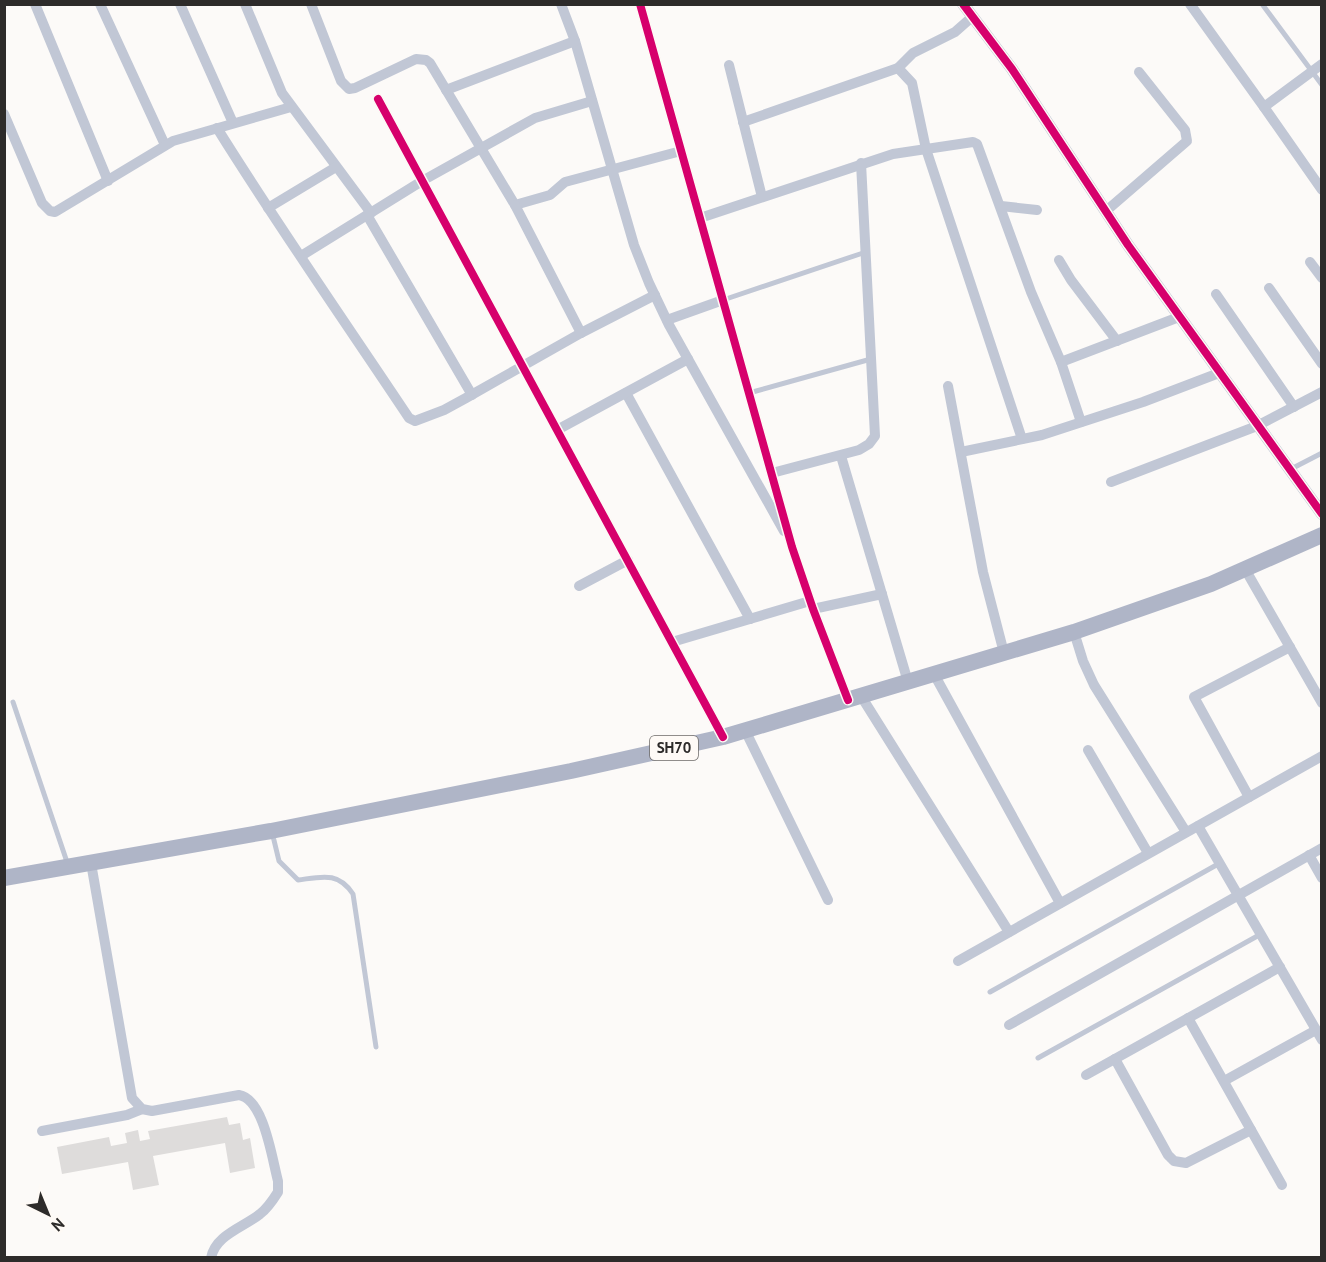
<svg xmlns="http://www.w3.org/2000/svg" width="1326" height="1262" font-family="'PT Sans',sans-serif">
  <rect width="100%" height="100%" fill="#fcfaf8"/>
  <polygon fill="#dedcdb" points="227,1117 229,1125 240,1123 243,1140 250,1138 255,1168 230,1173 225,1143 153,1156 159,1185 133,1190 128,1162 62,1174 57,1147 109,1137 111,1146 127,1143 125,1133 138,1130 140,1141 150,1139 148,1131"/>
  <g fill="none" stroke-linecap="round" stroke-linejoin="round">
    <g stroke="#c1c7d5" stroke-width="5">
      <polyline points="1262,4 1322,85"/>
      <polyline points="723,300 866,252"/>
      <polyline points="749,393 871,359"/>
      <polyline points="1291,469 1322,453"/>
      <polyline points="13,702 68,865"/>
      <path d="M272 832 279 861 298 880C321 877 338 871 353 894L376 1047"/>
      <polyline points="990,992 1220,863"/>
      <polyline points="1038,1058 1261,934"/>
    </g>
    <g stroke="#c1c7d5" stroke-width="10">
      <polyline points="35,4 108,181"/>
      <polyline points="100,4 165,145"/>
      <polyline points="180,4 233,123"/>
      <polyline points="245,4 282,93 371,213"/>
      <polyline points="311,4 341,81 349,89 355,88 416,59 426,60 430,63 515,205 550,195 565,182 681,151"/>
      <polyline points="561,4 575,41 634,245 649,283 669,325 784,531"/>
      <polyline points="640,4 792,547 813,609 848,700"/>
      <polyline points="1190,4 1264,107 1322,190"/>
      <polyline points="729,65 762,197"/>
      <polyline points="898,68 912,83 926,149 1022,439"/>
      <polyline points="446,90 575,41"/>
      <polyline points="378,99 723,737"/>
      <polyline points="1264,107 1322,64"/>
      <polyline points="4,114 42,203 50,211 55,212 173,141 291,107"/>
      <polyline points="743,122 898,68 913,53 955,32 972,17"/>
      <path d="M217 128C278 226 345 322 409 418L415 421 444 410 466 398 581 333 655 295"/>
      <polyline points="515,205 581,333"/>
      <polyline points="1001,206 1037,210"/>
      <polyline points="268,208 336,167"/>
      <polyline points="1106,211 1187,141 1185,130 1139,72"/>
      <polyline points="367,215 472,395"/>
      <polyline points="700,218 893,154 973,142 977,144 1031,292 1061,362 1081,422"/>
      <polyline points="301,256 422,181 535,118 592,101"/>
      <polyline points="1059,260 1071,280 1117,341"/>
      <polyline points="1310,262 1322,278"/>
      <polyline points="1269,288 1322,364"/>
      <polyline points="1216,294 1294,407"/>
      <polyline points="667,320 723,300"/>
      <polyline points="1061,362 1179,317"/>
      <polyline points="948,386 983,572 1004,653"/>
      <polyline points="626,393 750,619"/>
      <polyline points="557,430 688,359"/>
      <polyline points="961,452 1042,435 1143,402 1219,373"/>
      <polyline points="841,456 908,682"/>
      <polyline points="772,473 859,450 869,444 875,436 861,163"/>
      <polyline points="1111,482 1257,426 1322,392"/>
      <polyline points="1245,569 1322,703"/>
      <polyline points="579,586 628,560"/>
      <polyline points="813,609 882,594"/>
      <polyline points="1074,632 1083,661 1094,685 1186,832"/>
      <polyline points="672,642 810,601"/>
      <polyline points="934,674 1060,903"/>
      <polyline points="861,696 1009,932"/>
      <polyline points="745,730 828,900"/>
      <polyline points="1088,750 1148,853"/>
      <polyline points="1249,797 1194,697 1290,647"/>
      <polyline points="1198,826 1322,1040"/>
      <polyline points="1309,855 1322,878"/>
      <path d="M91 863 132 1098 142 1109 152 1111 239 1095C264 1099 272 1159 278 1181V1192C273 1200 268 1208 260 1214 244 1227 215 1235 211 1258"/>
      <polyline points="958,961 1322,756"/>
      <polyline points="1188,1018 1282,1185"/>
      <polyline points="1009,1025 1322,848"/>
      <polyline points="1115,1059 1168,1155 1174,1161 1186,1163 1251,1130"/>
      <polyline points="1086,1075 1280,967"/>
      <polyline points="1224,1081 1316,1030"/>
      <polyline points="42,1131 127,1115 142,1109"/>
    </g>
    <polyline stroke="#c1c7d5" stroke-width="12" points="963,4 1012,69 1128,245 1322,514"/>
    <polyline stroke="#afb5c7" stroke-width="16" points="4,878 271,831 571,771 723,737 1074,632 1211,584 1322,535"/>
    <defs>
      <g id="cycleway">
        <polyline points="640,4 792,547 813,609 848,700"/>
        <polyline points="963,4 1012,69 1128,245 1322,514"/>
        <polyline points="378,99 723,737"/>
      </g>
    </defs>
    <use href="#cycleway" stroke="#fefaf6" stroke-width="11"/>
    <use href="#cycleway" stroke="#d6006c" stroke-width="8"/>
  </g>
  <g text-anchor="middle" stroke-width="5" stroke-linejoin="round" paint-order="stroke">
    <rect fill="#fefaf6" stroke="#6c6967" stroke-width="1.5" x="650" y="736" width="48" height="24" rx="4.5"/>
    <g font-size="15" font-weight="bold" fill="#2d2b2a">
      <text x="674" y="753">SH70</text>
    </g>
  </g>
  <rect width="1326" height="1262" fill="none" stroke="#2d2b2a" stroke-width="12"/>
  <g transform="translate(48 1214) rotate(137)" stroke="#fefaf6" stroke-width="4.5" paint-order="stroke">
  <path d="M0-4.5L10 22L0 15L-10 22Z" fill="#2d2b2a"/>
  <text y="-9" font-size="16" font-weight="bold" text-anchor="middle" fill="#2d2b2a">N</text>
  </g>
</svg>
